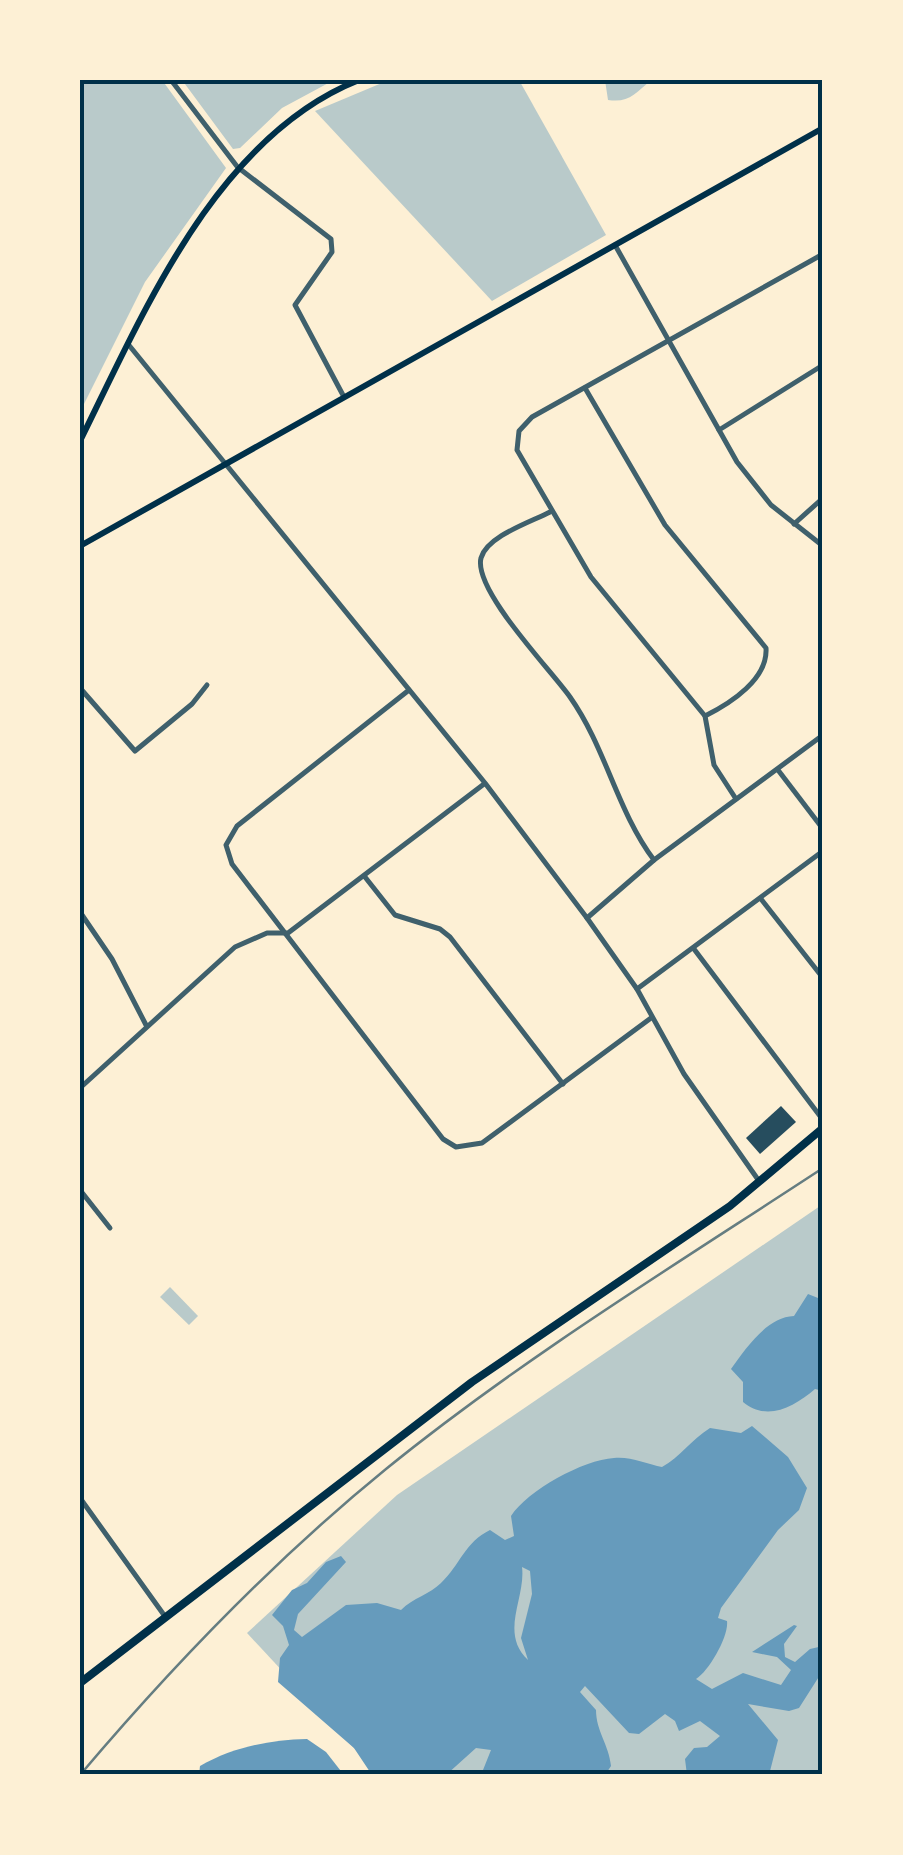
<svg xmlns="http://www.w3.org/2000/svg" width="903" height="1855" font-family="'Space Grotesk',sans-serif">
  <rect width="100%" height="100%" fill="#fdf0d5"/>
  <g fill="#b9caca">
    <polygon points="80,80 162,80 226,168 145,282 80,412"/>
    <polygon points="182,80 334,80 282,108 240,148 233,149"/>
    <polygon points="389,80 519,80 606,235 492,301 315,111"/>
    <path d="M605 80 610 82 651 80C635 94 629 103 608 100Z"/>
    <polygon points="823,1204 823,1775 379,1775 247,1633 397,1495"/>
    <polygon points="170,1287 198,1316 189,1325 160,1297"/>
  </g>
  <g fill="#669bbc" fill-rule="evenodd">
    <path d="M808 1294 823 1300V1391L815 1389C794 1407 767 1422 743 1402V1382L731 1369C746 1348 767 1317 794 1316Z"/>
    <path d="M752 1426 788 1457 807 1488 799 1510 778 1530 721 1608 718 1618 727 1621C729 1636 709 1671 696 1679L712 1689 743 1673 781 1685 791 1670 777 1657 752 1652 794 1625 797 1626 784 1644 785 1657 795 1662 810 1649 823 1646 820 1675 799 1708 789 1711 748 1704 778 1740 769 1775H687L685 1759 694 1748 707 1747 720 1736 700 1721 679 1731 675 1721 665 1714 639 1734 629 1733 585 1686 580 1692 596 1710C596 1731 609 1745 611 1766L605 1775H481L491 1750 476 1748 446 1775H372L354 1748 278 1682 280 1658 289 1645 283 1626 272 1615 292 1590 307 1583 326 1562 341 1556 346 1562 298 1614 294 1630 302 1637 346 1605 377 1603 401 1610C413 1598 430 1594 441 1583 460 1565 465 1542 490 1530L505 1540 514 1536 511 1516C528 1490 583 1460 614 1458 629 1456 648 1464 662 1467 680 1457 691 1440 710 1428L741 1433ZM522 1567 530 1571 532 1594 521 1638 528 1660C499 1633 526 1598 522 1567Z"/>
    <path d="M307 1739 326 1752 344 1775H199L200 1766C233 1747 269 1740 307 1739Z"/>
  </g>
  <polygon fill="#264d5e" points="781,1106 796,1122 760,1154 746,1138"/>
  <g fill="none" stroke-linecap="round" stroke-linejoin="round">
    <g stroke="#3f606c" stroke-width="5">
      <polyline points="240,169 331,239 332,252 295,305 344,397"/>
      <polyline points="615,245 737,462 771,505 823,546"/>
      <polyline points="128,344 485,783 587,918 637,989 684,1074 759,1181"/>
      <path d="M585 388 665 525 766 648C768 679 731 703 705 716"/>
      <polyline points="719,430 823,365"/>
      <path d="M550 512C531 522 487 536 481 558 473 590 551 670 570 697 606 748 617 811 654 860"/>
      <polyline points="794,524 823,498"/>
      <polyline points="80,688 135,751 192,704 207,685"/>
      <polyline points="409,690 237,826 226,845 232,864 443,1139 456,1147 482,1143 651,1018"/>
      <polyline points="778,770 823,829"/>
      <polyline points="736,799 714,765 705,716 591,577 517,450 519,431 532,417 823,254"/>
      <polyline points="365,877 395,915 440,929 450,937 563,1084"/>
      <polyline points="761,899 823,978"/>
      <polyline points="80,912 112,959 146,1025"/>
      <polyline points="587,918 654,860 823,735"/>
      <polyline points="694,949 823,1120"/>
      <polyline points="637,989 823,851"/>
      <polyline points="80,1088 235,947 267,933 288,933 484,784"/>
      <polyline points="80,1190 110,1228"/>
      <polyline points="80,1498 164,1615"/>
    </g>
    <polyline stroke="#3f606c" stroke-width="5" points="171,80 239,169"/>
    <g stroke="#003049" stroke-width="6">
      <path d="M80 441C144 312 216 137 359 80"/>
      <polyline points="80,546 823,128"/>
    </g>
    <polyline stroke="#003049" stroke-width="8" points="80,1683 472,1382 730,1206 823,1128"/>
    <path stroke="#657d81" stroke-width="2.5" d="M80 1775C174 1664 273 1561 386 1469 523 1358 675 1265 823 1168"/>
  </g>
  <rect width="903" height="1855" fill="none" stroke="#fdf0d5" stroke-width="165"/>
  <rect x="82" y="82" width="738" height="1690" fill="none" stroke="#003049" stroke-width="4"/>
</svg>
